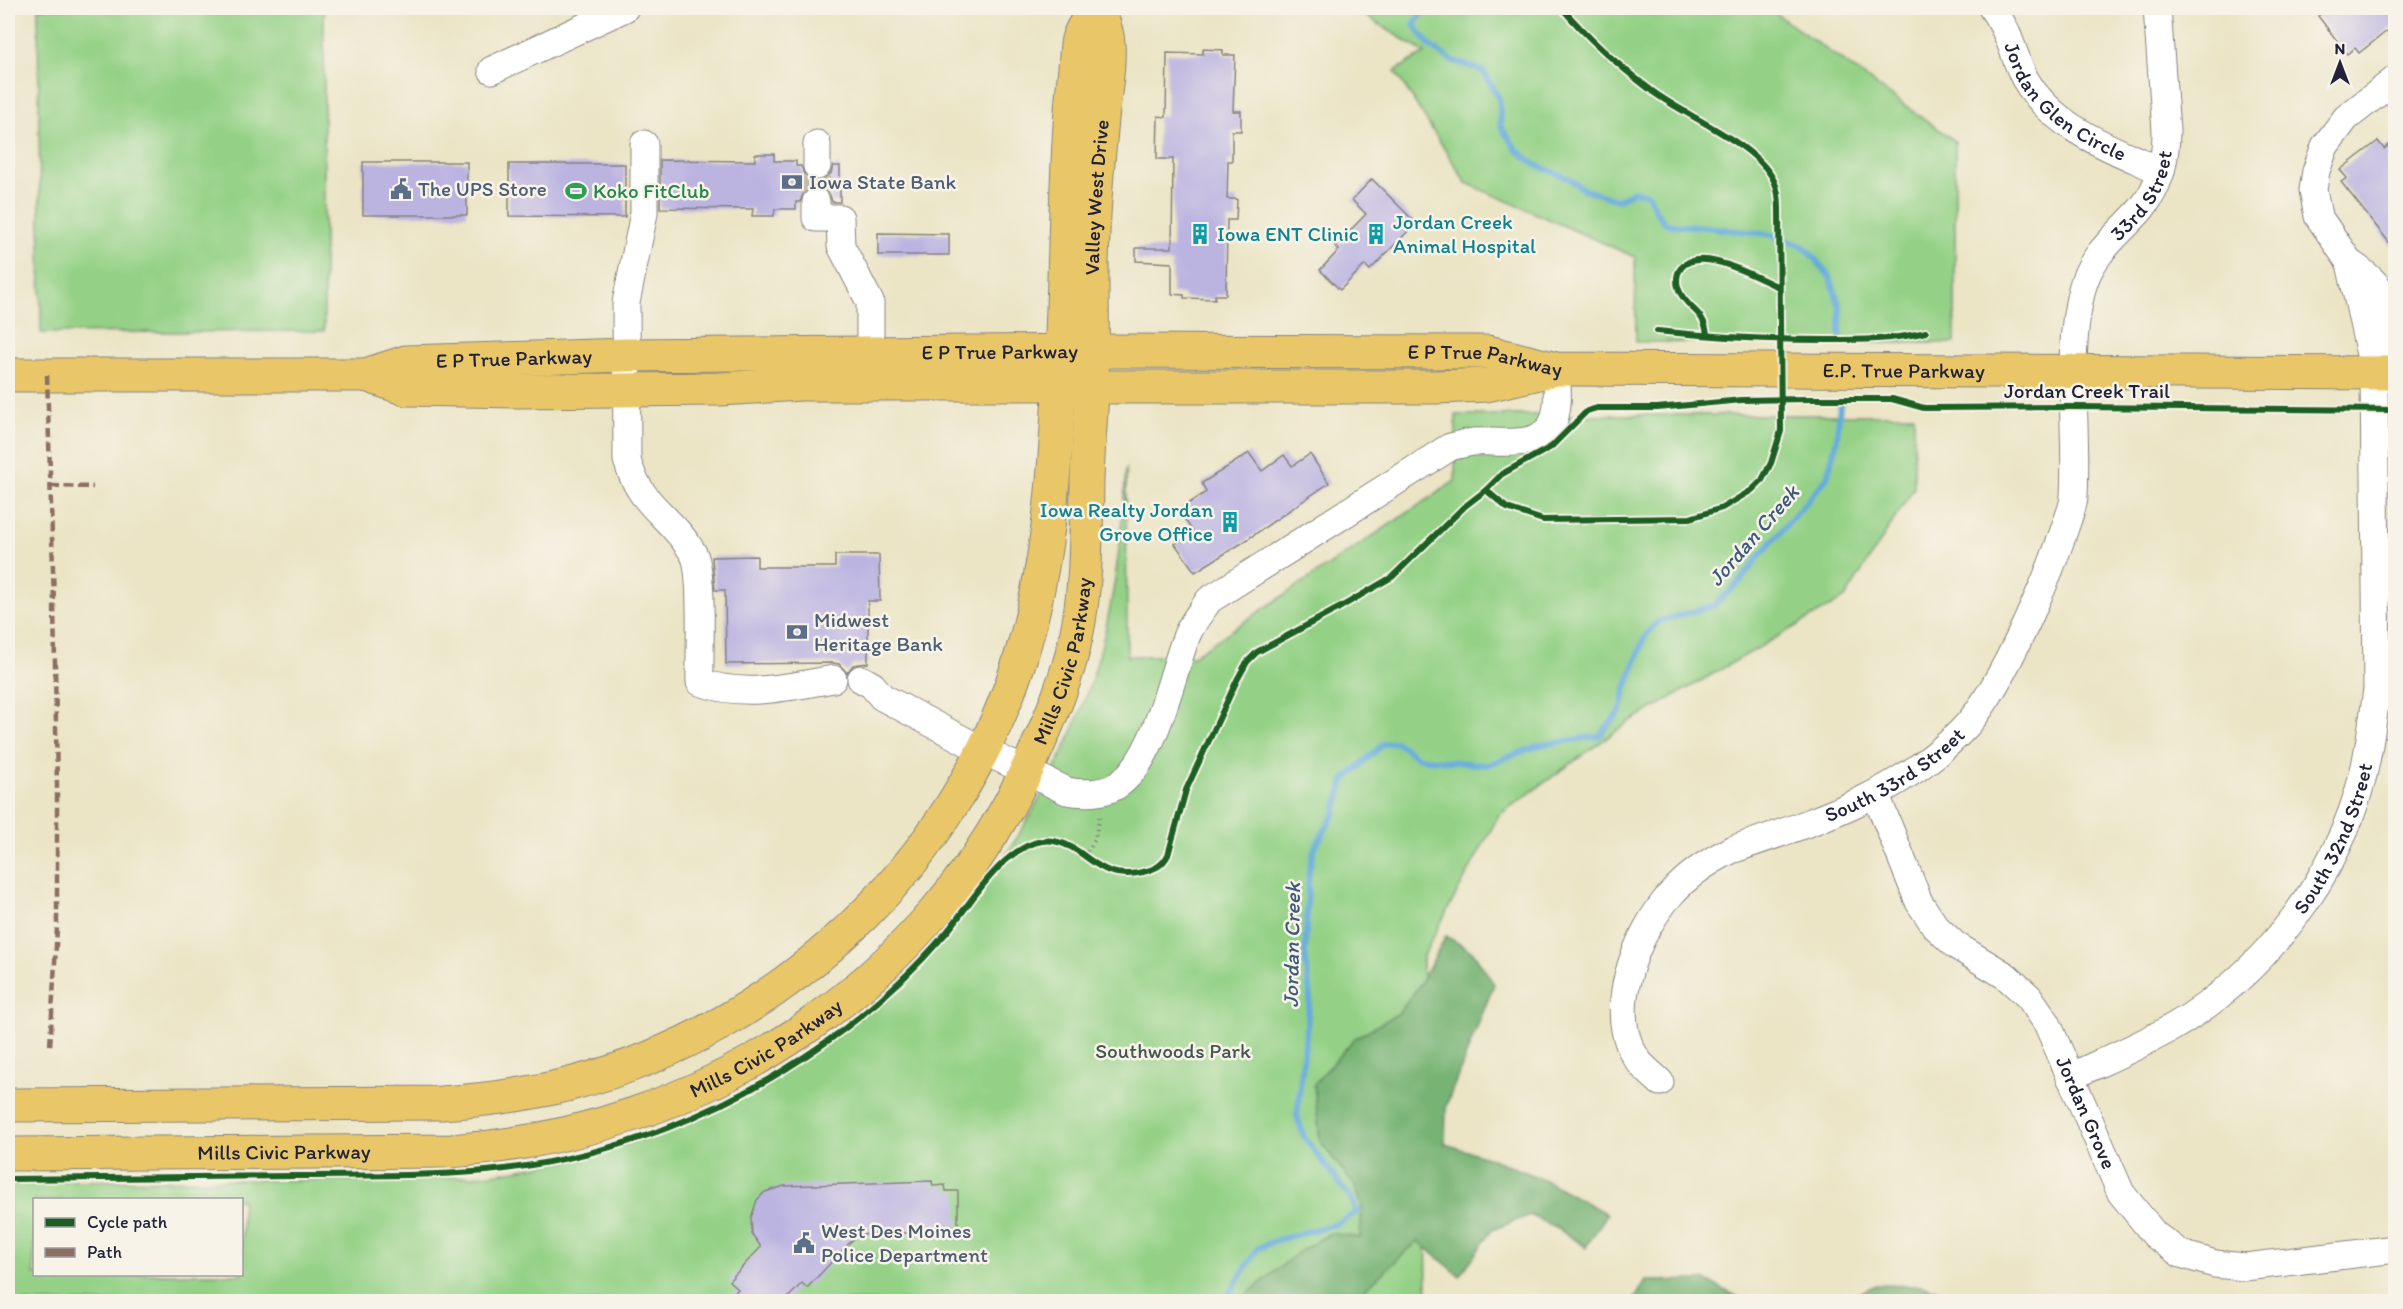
<svg xmlns="http://www.w3.org/2000/svg" width="2403" height="1309" font-family="Itim,sans-serif">
  <rect width="100%" height="100%" fill="#f7f3e8"/>
  <filter id="ink" filterUnits="userSpaceOnUse"><feTurbulence type="fractalNoise" baseFrequency=".0167" numOctaves="2"/><feDisplacementMap in="SourceGraphic" scale="12" xChannelSelector="R" yChannelSelector="G"/><feConvolveMatrix kernelMatrix="1 2 1 2 8 2 1 2 1" color-interpolation-filters="sRGB"/></filter>
  <filter id="wash" filterUnits="userSpaceOnUse"><feTurbulence type="fractalNoise" baseFrequency=".008" numOctaves="4" result="noise"/><feDisplacementMap in="SourceGraphic" scale="24" xChannelSelector="R" yChannelSelector="G"/><feGaussianBlur stdDeviation="1.35" result="paint"/><feColorMatrix in="noise" values="0 0 0 0 0 0 0 0 0 0 0 0 0 0 0 0 0 1.4 0 .05"/><feComposite in="paint" operator="in"/></filter>
  <g filter="url(#wash)">
    <rect width="100%" height="100%" fill="#ebe4c5"/>
    <g fill="#94d186" stroke="#5b7a60" stroke-width="1.5" fill-rule="evenodd">
      <polygon points="38,8 324,8 324,331 41,333"/>
      <polygon points="1353,8 1768,8 1955,141 1955,343 1636,342 1635,257 1466,183 1395,71 1425,53"/>
      <path d="M1456 415H1914V488L1845 598 1629 722 1499 815 1423 956 1427 1301 9 1302 10 1181C101 1181 193 1180 284 1180 350 1179 417 1181 483 1175 508 1172 533 1167 558 1162 600 1155 642 1140 681 1124 869 1044 1009 896 1082 707 1112 630 1121 549 1126 468L1127 656H1193L1455 481ZM34 1200H242V1274H34Z"/>
    </g>
    <g fill="#77b373" stroke="#4c6a57" stroke-width="1.5">
      <polygon points="1446,936 1473,952 1494,984 1446,1106 1445,1144 1487,1157 1543,1179 1607,1214 1586,1247 1560,1230 1530,1215 1492,1230 1460,1276 1418,1241 1352,1301 1243,1301 1246,1295 1297,1253 1330,1233 1360,1238 1362,1206 1354,1185 1320,1141 1314,1084 1355,1038 1399,1013 1421,983"/>
      <polygon points="1705,1280 1746,1301 1633,1301 1646,1281"/>
      <polygon points="1875,1285 1921,1286 1991,1301 1845,1301"/>
    </g>
    <g fill="none" stroke-linecap="round" stroke-linejoin="round">
      <g stroke="#65abdb" stroke-width="6">
        <polyline points="1425,8 1414,25 1430,46 1451,60 1483,71 1499,98 1501,127 1517,150 1536,165 1568,178 1583,189 1617,200 1634,191 1648,194 1656,211 1665,223 1678,226 1694,226 1768,234 1805,247 1830,277 1840,307 1840,335"/>
        <polyline points="1224,1302 1257,1249 1274,1241 1339,1223 1357,1212 1351,1198 1304,1137 1297,1116 1310,998 1305,951 1309,870 1315,847 1335,813 1344,780 1383,744 1396,742 1419,758 1487,765 1540,745 1599,736 1621,710 1626,688 1644,638 1657,622 1715,605 1742,579 1758,558 1827,478 1837,438 1840,405"/>
      </g>
    </g>
    <g id="blocks">
      <g fill="#bbb4e1">
        <polygon points="2329,8 2396,8 2396,24 2359,53 2355,48 2347,54 2318,16"/>
        <polygon points="1203,49 1223,50 1223,55 1235,55 1233,111 1241,111 1241,131 1232,131 1232,161 1228,161 1227,199 1237,199 1236,220 1227,220 1226,295 1215,295 1215,299 1184,298 1184,295 1172,294 1172,263 1136,261 1136,248 1172,248 1173,159 1157,159 1158,116 1166,117 1167,53 1203,54"/>
        <polygon points="2378,141 2384,149 2389,145 2396,154 2396,251 2341,182 2347,178 2340,170"/>
        <polygon points="755,154 774,154 774,161 796,161 796,166 801,166 804,174 810,180 816,182 825,179 831,173 833,166 840,166 840,202 832,202 830,195 824,189 815,186 809,188 803,194 800,202 796,202 796,209 775,209 774,216 752,216 753,209 660,208 660,160 755,161"/>
        <rect x="363" y="162" width="104" height="53"/>
        <polygon points="509,164 625,164 625,217 509,216"/>
        <polygon points="1372,179 1416,223 1370,270 1365,265 1340,290 1320,270 1339,250 1335,246 1366,214 1352,200"/>
        <polygon points="878,233 949,234 949,255 878,255"/>
        <polygon points="1249,453 1262,471 1284,455 1292,466 1310,454 1329,483 1242,543 1195,572 1175,544 1193,532 1179,510 1206,492 1202,483"/>
        <polygon points="835,555 879,555 880,601 868,601 868,663 853,665 847,673 839,664 833,663 726,664 725,590 715,590 712,557 757,556 757,567 835,567"/>
        <polygon points="932,1181 933,1186 945,1185 946,1191 958,1191 958,1231 857,1235 807,1288 802,1283 784,1302 726,1302 738,1289 729,1281 761,1247 752,1234 751,1218 757,1200 765,1192 784,1186"/>
      </g>
    </g>
  </g>
  <g filter="url(#ink)">
    <use href="#blocks" fill-opacity="0" stroke="#868380" stroke-width="1.5"/>
    <g fill="none" stroke-linecap="round" stroke-linejoin="round">
      <polyline stroke="#c3bda9" stroke-width="27" stroke-dasharray="27 14" stroke-linecap="butt" points="816,202 817,166"/>
      <defs>
        <g id="minor">
          <path id="s1" d="M1992 8C1997 15 2002 23 2006 32 2013 47 2017 64 2025 79 2055 130 2111 148 2161 171"/>
          <polyline points="492,70 625,8"/>
          <path d="M644 144V213L626 303 627 460C640 507 671 515 693 553 704 570 699 657 700 682 743 698 789 687 833 679"/>
          <polyline points="817,144 817,166"/>
          <polyline points="816,202 816,218 840,218 841,246 870,302 870,353"/>
          <path d="M2350 263C2401 297 2389 314 2376 366"/>
          <path d="M861 679 872 685 882 697 982 750 1067 791C1082 794 1103 794 1116 786 1156 761 1170 677 1187 635 1192 622 1202 611 1209 600L1450 447C1458 445 1466 443 1473 442 1496 440 1539 450 1552 424 1560 408 1557 386 1556 369"/>
          <path id="s2" d="M1876 795 1919 902 1935 926 1955 945 2006 976 2029 997 2047 1023 2121 1193 2155 1235 2181 1254 2215 1264 2245 1267 2396 1249"/>
          <path id="s3" d="M2070 1077C2104 1061 2140 1046 2173 1027 2264 974 2338 877 2363 775 2370 746 2373 718 2377 689L2374 373 2350 263 2318 216 2313 190 2316 171 2325 146 2346 118 2396 79"/>
          <path id="s4" d="M1660 1082C1654 1076 1646 1070 1640 1063 1602 1016 1636 932 1672 893 1688 875 1709 861 1731 850 1817 821 1905 793 1968 724 1994 694 2021 636 2037 599 2049 574 2058 548 2067 522 2070 513 2074 504 2074 495 2078 427 2065 356 2082 289 2091 253 2119 235 2142 208 2160 186 2166 159 2166 131L2157 8"/>
        </g>
        <g id="major">
          <path id="s5" d="M8 375H366L406 362 626 355 1092 351 1488 352 1556 369 2396 373"/>
          <polyline points="366,375 406,389 517,391 720,389 801,384 1060,384 1092,387 1436,387 1487,385 1552,370"/>
          <path d="M8 1105 441 1103C485 1100 527 1095 570 1084 781 1030 957 864 1021 656 1051 559 1056 457 1061 356 1065 279 1065 202 1070 125 1071 106 1073 87 1075 68 1076 59 1076 48 1078 39 1081 28 1090 17 1096 8"/>
          <path id="s6" d="M8 1154 451 1151C703 1133 934 985 1036 750 1052 714 1068 676 1076 637 1087 586 1086 532 1087 480 1088 449 1091 419 1092 389 1093 352 1092 314 1092 276 1092 224 1097 171 1102 119 1104 95 1110 68 1108 44 1108 32 1102 19 1098 8"/>
        </g>
      </defs>
      <use href="#minor" stroke="#868380" stroke-width="29"/>
      <use href="#major" stroke="#868380" stroke-width="35"/>
      <polyline stroke="#868380" stroke-width="4" stroke-dasharray="1.5 4.5" stroke-linecap="butt" points="1084,857 1095,839 1100,814"/>
      <use href="#minor" stroke="#fff" stroke-width="27"/>
      <use href="#major" stroke="#e9c769" stroke-width="33"/>
      <g stroke="#8d6e63" stroke-width="4.5" stroke-dasharray="9 4.5" stroke-linecap="butt">
        <polyline points="47,375 54,602 57,789 57,928 50,1047"/>
        <polyline points="51,486 93,487"/>
      </g>
      <defs>
        <g id="cycleway">
          <path d="M1657 331C1714 337 1769 340 1826 340 1861 340 1893 340 1926 332"/>
          <path d="M1707 335C1705 310 1686 309 1679 290 1676 283 1676 274 1681 268 1700 244 1758 279 1779 287"/>
          <path d="M1486 490 1507 508 1543 520 1690 518 1722 508 1752 490 1762 480 1771 463 1781 431 1779 210C1779 201 1779 192 1775 183 1759 144 1686 117 1652 91 1619 66 1589 40 1562 8"/>
          <path d="M8 1179C102 1178 197 1177 292 1176 363 1175 435 1177 505 1169 616 1155 724 1113 816 1049 864 1017 908 977 946 933 967 908 990 869 1018 851 1028 844 1042 839 1054 841 1088 847 1097 883 1143 872 1155 869 1162 866 1168 855L1186 790 1237 680 1247 662 1257 652 1339 608 1392 577 1464 507 1486 490 1502 474 1551 447 1587 411 1597 408H1657L1742 400 1813 399H1892L1924 408 2074 407 2396 410"/>
        </g>
      </defs>
      <use href="#cycleway" stroke="#f7f3e8" stroke-width="10"/>
      <use href="#cycleway" stroke="#1b5e20" stroke-width="6"/>
    </g>
  </g>
  <defs>
    <symbol id="bank-bare" viewBox="-9 -9 18 18"><path d="M-6-4H6V4H-6ZM0-2.3a2.3 2.3 0 1 0 0 4.6a2.3 2.3 0 1 0 0-4.6Z" fill="#5c6f8a" stroke="#f7f3e8" stroke-width="2.5" paint-order="stroke"/></symbol>
    <symbol id="civic-bare" viewBox="-9 -9 18 18"><path d="M-.6-6.5H3V-4.5H.6V-3L4-1V1h2V6H-6V1h2V-1L-.6-3ZM-1.2 2.5V6h2.4V2.5Z" fill="#5c6f8a" stroke="#f7f3e8" stroke-width="2.5" paint-order="stroke"/></symbol>
    <symbol id="stadium-bare" viewBox="-9 -9 18 18"><path d="M0-5a6.5 5 0 1 0 0 10a6.5 5 0 1 0 0-10ZM-3.5-1.8h7v3.6h-7Z" fill="#2e9e5b" stroke="#f7f3e8" stroke-width="2.5" paint-order="stroke"/></symbol>
    <symbol id="building-bare" viewBox="-9 -9 18 18"><path d="M-4-6H4V6H1V3H-1V6H-4ZM-2.5-4.3h1.7v1.8h-1.7ZM.8-4.3h1.7v1.8H.8ZM-2.5-1h1.7V.8h-1.7ZM.8-1h1.7V.8H.8Z" fill="#0f9aa8" stroke="#f7f3e8" stroke-width="2.5" paint-order="stroke"/></symbol>
  </defs>
  <g fill-rule="evenodd">
    <use href="#bank-bare" x="777" y="167" width="30" height="30"/>
    <use href="#civic-bare" x="386" y="174" width="30" height="30"/>
    <use href="#stadium-bare" x="561" y="176" width="30" height="30"/>
    <use href="#building-bare" x="1185" y="219" width="30" height="30"/>
    <use href="#building-bare" x="1361" y="219" width="30" height="30"/>
    <use href="#building-bare" x="1215" y="507" width="30" height="30"/>
    <use href="#bank-bare" x="782" y="617" width="30" height="30"/>
    <use href="#civic-bare" x="789" y="1228" width="30" height="30"/>
  </g>
  <g text-anchor="middle" stroke-width="5" stroke-linejoin="round" paint-order="stroke">
    <g font-size="21" fill="#22223b" stroke="#f7f3e8">
      <text dy="7" stroke="none"><textPath href="#s1" startOffset="123">Jordan Glen Circle</textPath></text>
      <text dy="7" stroke="none"><textPath href="#s4" startOffset="1132">33rd Street</textPath></text>
      <text dy="7" stroke="none"><textPath href="#s6" startOffset="1749">Valley West Drive</textPath></text>
      <text dy="7" stroke="none"><textPath href="#s5" startOffset="994">E P True Parkway</textPath></text>
      <text dy="7" stroke="none"><textPath href="#s5" startOffset="508">E P True Parkway</textPath></text>
      <text dy="7" stroke="none"><textPath href="#s5" startOffset="1480">E P True Parkway</textPath></text>
      <text dy="7" stroke="none"><textPath href="#s5" startOffset="1900">E.P. True Parkway</textPath></text>
      <text x="2087" y="398">Jordan Creek Trail</text>
      <text dy="7" stroke="none"><textPath href="#s6" startOffset="1282">Mills Civic Parkway</textPath></text>
      <text dy="7" stroke="none"><textPath href="#s4" startOffset="468">South 33rd Street</textPath></text>
      <text dy="7" stroke="none"><textPath href="#s3" startOffset="368">South 32nd Street</textPath></text>
      <text dy="7" stroke="none"><textPath href="#s6" startOffset="778">Mills Civic Parkway</textPath></text>
      <text dy="7" stroke="none"><textPath href="#s2" startOffset="392">Jordan Grove</textPath></text>
      <text dy="7" stroke="none"><textPath href="#s6" startOffset="276">Mills Civic Parkway</textPath></text>
    </g>
    <g font-size="21" fill="#4e5e75" stroke="#f7f3e8" text-anchor="start">
      <text x="809" y="189">Iowa State Bank</text>
      <text x="418" y="196">The UPS Store</text>
      <text x="814" y="627">Midwest<tspan x="814" dy="24">Heritage Bank</tspan></text>
      <text x="821" y="1238">West Des Moines<tspan x="821" dy="24">Police Department</tspan></text>
    </g>
    <g font-size="21" fill="#27864d" stroke="#f7f3e8" text-anchor="start">
      <text x="593" y="198">Koko FitClub</text>
    </g>
    <g font-size="21" fill="#0d838f" stroke="#f7f3e8" text-anchor="start">
      <text x="1393" y="229">Jordan Creek<tspan x="1393" dy="24">Animal Hospital</tspan></text>
      <text x="1217" y="241">Iowa ENT Clinic</text>
      <text x="1213" y="517" text-anchor="end">Iowa Realty Jordan<tspan x="1213" dy="24">Grove Office</tspan></text>
    </g>
    <g font-size="21" fill="#445752" stroke="#f7f3e8">
      <text x="1173" y="1058">Southwoods Park</text>
    </g>
    <g font-size="22" font-style="italic" fill="#3d597b" stroke="#f7f3e8">
      <text transform="translate(1753 535) rotate(-49)" y="8">Jordan Creek</text>
      <text transform="translate(1291 945) rotate(-89)" y="8">Jordan Creek</text>
    </g>
  </g>
  <rect width="2403" height="1309" fill="none" stroke="#f7f3e8" stroke-width="30"/>
  <rect x="33" y="1198" width="210" height="78" fill="#f7f3e8" stroke="#a29fa3" stroke-width="1.5"/>
  <rect x="45" y="1218" width="30" height="9" fill="#1b5e20" stroke="#a29fa3" stroke-width="1.5"/>
  <text x="87" y="1228" font-size="18" fill="#22223b">Cycle path</text>
  <rect x="45" y="1248" width="30" height="9" fill="#8d6e63" stroke="#a29fa3" stroke-width="1.5"/>
  <text x="87" y="1258" font-size="18" fill="#22223b">Path</text>
  <g transform="translate(2340 63)" stroke="#f7f3e8" stroke-width="4.5" paint-order="stroke">
  <path d="M0-4.5L10 22L0 15L-10 22Z" fill="#22223b"/>
  <text y="-9" font-size="16" font-weight="bold" text-anchor="middle" fill="#22223b">N</text>
  </g>
</svg>
